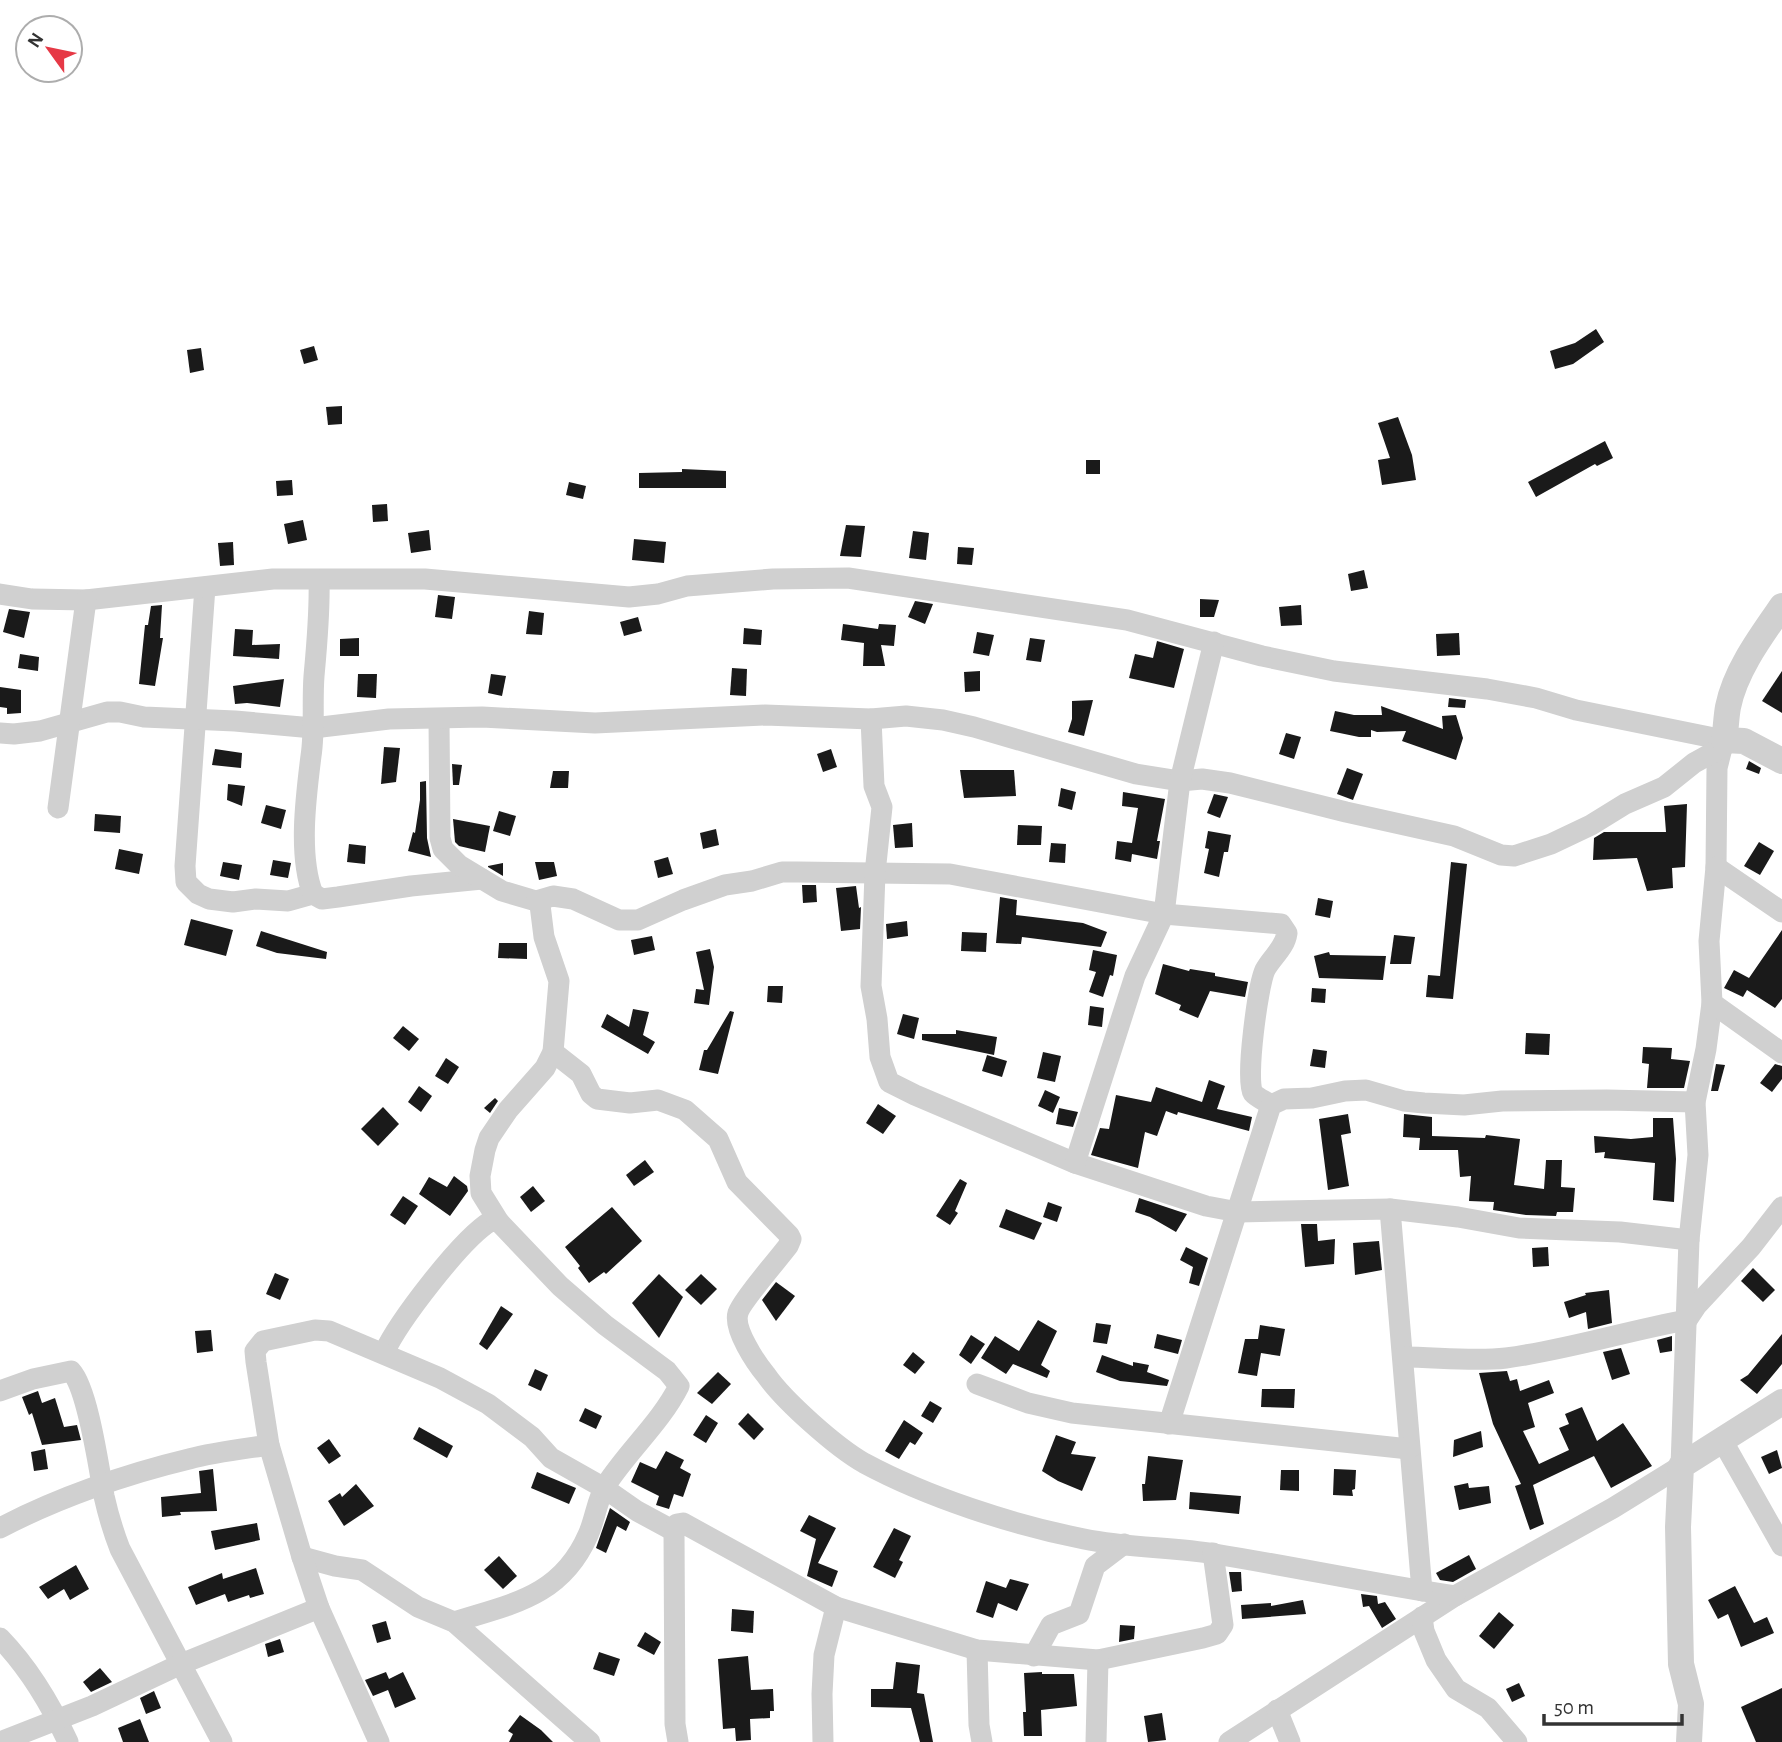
<svg xmlns="http://www.w3.org/2000/svg" width="1782" height="1742" font-family="'Alegreya Sans',sans-serif">
  <rect width="100%" height="100%" fill="#fff"/>
  <g fill="#1a1a1a">
    <polygon points="1596,329 1604,342 1573,364 1555,369 1550,351 1575,343"/>
    <polygon points="314,346 318,360 304,364 300,350"/>
    <polygon points="201,348 204,370 190,373 187,350"/>
    <polygon points="342,406 342,424 328,425 326,407"/>
    <polygon points="1398,417 1412,455 1416,480 1382,485 1378,460 1390,458 1378,423"/>
    <polygon points="1605,441 1613,458 1597,466 1595,464 1536,497 1528,482"/>
    <rect x="1086" y="460" width="14" height="14"/>
    <polygon points="682,469 726,471 726,488 639,488 639,473 682,472"/>
    <polygon points="292,480 293,495 277,496 276,481"/>
    <polygon points="569,482 586,486 583,499 566,495"/>
    <polygon points="387,504 388,521 373,522 372,505"/>
    <polygon points="303,520 307,540 288,544 284,524"/>
    <polygon points="846,525 865,526 861,557 840,556"/>
    <polygon points="429,530 431,550 411,553 408,533"/>
    <polygon points="913,531 929,533 926,560 909,558"/>
    <polygon points="634,539 666,542 664,563 632,560"/>
    <polygon points="233,542 234,565 220,566 218,543"/>
    <polygon points="958,547 974,548 972,565 957,564"/>
    <polygon points="1364,570 1368,588 1351,591 1348,574"/>
    <polygon points="438,595 455,597 452,619 435,617"/>
    <polygon points="1200,599 1219,600 1214,617 1200,617"/>
    <polygon points="915,601 933,604 925,624 908,617"/>
    <polygon points="162,605 160,638 163,638 155,686 139,684 145,625 148,625 151,606"/>
    <polygon points="1301,605 1302,625 1281,626 1279,607"/>
    <polygon points="9,609 30,612 24,638 3,632"/>
    <polygon points="529,611 544,613 542,635 526,634"/>
    <polygon points="638,617 642,631 624,636 620,622"/>
    <polygon points="843,624 878,629 879,624 896,625 894,646 881,645 885,666 863,666 864,643 841,640"/>
    <polygon points="744,628 762,630 761,645 743,644"/>
    <polygon points="235,629 253,630 252,645 280,644 279,659 233,656"/>
    <polygon points="977,632 994,635 989,656 973,653"/>
    <polygon points="1459,633 1460,655 1437,656 1436,634"/>
    <polygon points="359,638 359,656 340,656 340,639"/>
    <polygon points="1030,638 1045,640 1041,662 1026,660"/>
    <polygon points="1157,641 1184,649 1174,688 1129,678 1135,654 1153,658"/>
    <polygon points="20,654 39,657 38,671 18,668"/>
    <polygon points="732,668 747,669 746,696 730,695"/>
    <polygon points="980,671 980,691 965,692 964,672"/>
    <polygon points="1782,671 1782,713 1762,701"/>
    <polygon points="358,674 377,674 376,698 357,697"/>
    <polygon points="491,674 506,676 502,696 488,693"/>
    <polygon points="284,679 280,707 247,703 235,704 233,686"/>
    <polygon points="0,687 21,690 21,713 7,714 7,708 0,707"/>
    <polygon points="1449,698 1466,700 1465,708 1448,707"/>
    <polygon points="1093,700 1084,736 1068,732 1072,719 1072,701"/>
    <polygon points="1381,706 1443,729 1442,716 1456,715 1463,738 1456,760 1402,741 1406,731 1377,732 1371,730 1371,737 1359,737 1330,731 1335,711 1354,715 1382,715"/>
    <polygon points="1286,733 1301,737 1294,759 1279,754"/>
    <polygon points="384,747 400,748 396,782 381,784"/>
    <polygon points="215,749 242,753 241,768 212,765"/>
    <polygon points="831,749 837,767 823,772 817,754"/>
    <polygon points="1749,761 1761,768 1759,774 1746,769"/>
    <polygon points="452,764 462,765 459,785 453,785"/>
    <polygon points="1347,768 1363,774 1353,800 1337,794"/>
    <polygon points="960,770 1014,770 1016,796 964,798"/>
    <polygon points="553,771 569,771 568,788 550,788"/>
    <polygon points="426,781 427,838 431,857 408,851 413,832 415,833 420,800 420,782"/>
    <polygon points="228,784 245,786 242,806 227,800"/>
    <polygon points="1061,788 1076,792 1072,810 1058,806"/>
    <polygon points="1123,792 1165,799 1157,841 1160,841 1157,859 1132,854 1131,862 1115,859 1117,841 1132,843 1138,808 1122,806"/>
    <polygon points="1214,794 1228,797 1220,818 1207,813"/>
    <polygon points="1687,804 1685,867 1672,868 1673,888 1647,891 1637,858 1593,860 1594,838 1604,832 1666,832 1664,806"/>
    <polygon points="266,805 286,810 281,829 261,823"/>
    <polygon points="499,811 516,816 510,836 493,831"/>
    <polygon points="95,814 121,816 120,833 94,831"/>
    <polygon points="453,819 490,826 485,852 459,846 455,842"/>
    <polygon points="912,823 913,847 895,848 893,825"/>
    <polygon points="1018,825 1042,826 1041,845 1017,845"/>
    <polygon points="716,829 719,845 703,849 700,833"/>
    <polygon points="1208,831 1231,835 1228,852 1224,852 1219,877 1204,873 1209,849 1205,848"/>
    <polygon points="1759,842 1774,851 1760,875 1744,866"/>
    <polygon points="1051,843 1066,844 1065,863 1049,862"/>
    <polygon points="349,844 366,846 365,864 347,862"/>
    <polygon points="119,849 143,854 139,874 115,869"/>
    <polygon points="668,857 673,874 658,878 654,861"/>
    <polygon points="273,860 291,863 288,878 270,875"/>
    <polygon points="223,862 242,865 239,880 220,876"/>
    <polygon points="535,862 554,862 557,876 539,880"/>
    <polygon points="1451,862 1467,864 1453,999 1426,997 1428,975 1440,976"/>
    <polygon points="503,863 503,876 488,867 488,866"/>
    <polygon points="802,885 816,885 817,902 803,903"/>
    <polygon points="856,886 859,908 861,907 860,929 841,931 836,888"/>
    <polygon points="1000,897 1017,900 1016,915 1083,923 1107,932 1101,947 1022,937 1021,944 996,943"/>
    <polygon points="1318,898 1333,901 1330,918 1315,915"/>
    <polygon points="191,919 233,930 226,956 184,945"/>
    <polygon points="907,921 908,936 887,939 886,924"/>
    <polygon points="1782,930 1782,999 1775,1008 1747,990 1743,997 1724,988 1734,970 1749,978"/>
    <polygon points="261,931 327,952 326,959 277,953 256,946"/>
    <polygon points="962,932 987,933 986,952 961,951"/>
    <polygon points="1394,935 1415,937 1411,964 1390,964"/>
    <polygon points="652,936 655,950 634,955 631,940"/>
    <polygon points="499,943 527,943 527,959 498,958"/>
    <polygon points="710,949 714,967 709,1005 694,1003 696,989 704,990 696,952"/>
    <polygon points="1093,950 1117,955 1113,976 1110,975 1103,997 1089,992 1096,972 1089,970"/>
    <polygon points="1329,952 1330,955 1386,956 1383,980 1319,978 1314,956"/>
    <polygon points="1163,964 1189,971 1190,969 1215,973 1215,976 1248,982 1245,997 1210,991 1198,1018 1179,1010 1181,1005 1155,994"/>
    <polygon points="768,986 783,986 782,1003 767,1002"/>
    <polygon points="1312,988 1326,989 1325,1003 1311,1002"/>
    <polygon points="1090,1006 1104,1008 1102,1027 1088,1025"/>
    <polygon points="633,1009 649,1012 643,1035 655,1042 648,1054 601,1027 607,1014 629,1027"/>
    <polygon points="730,1011 734,1012 718,1074 699,1070 704,1050 707,1050"/>
    <polygon points="903,1014 919,1018 914,1039 897,1034"/>
    <polygon points="403,1026 419,1039 409,1051 393,1038"/>
    <polygon points="956,1030 997,1037 994,1055 922,1040 922,1034 956,1034"/>
    <polygon points="1526,1033 1550,1034 1549,1055 1525,1054"/>
    <polygon points="1643,1047 1672,1048 1671,1059 1690,1061 1684,1088 1647,1088 1649,1064 1642,1063"/>
    <polygon points="1313,1049 1327,1051 1325,1068 1310,1066"/>
    <polygon points="1043,1052 1061,1056 1055,1082 1037,1078"/>
    <polygon points="987,1055 1007,1061 1002,1077 982,1071"/>
    <polygon points="446,1058 459,1067 448,1084 435,1076"/>
    <polygon points="1716,1064 1725,1065 1718,1091 1711,1091"/>
    <polygon points="1775,1064 1782,1066 1782,1079 1772,1092 1760,1083"/>
    <polygon points="1209,1080 1225,1086 1217,1109 1252,1117 1249,1131 1178,1112 1177,1115 1166,1111 1157,1136 1145,1132 1138,1168 1091,1155 1100,1128 1109,1129 1116,1095 1151,1102 1156,1087 1202,1102"/>
    <polygon points="419,1086 432,1096 421,1112 408,1102"/>
    <polygon points="1045,1090 1060,1097 1053,1113 1038,1106"/>
    <polygon points="495,1098 498,1101 490,1113 484,1108"/>
    <polygon points="878,1104 896,1116 883,1134 866,1123"/>
    <polygon points="383,1107 399,1124 378,1146 361,1129"/>
    <polygon points="1059,1108 1078,1112 1073,1127 1056,1124"/>
    <polygon points="1348,1114 1351,1133 1341,1135 1349,1186 1328,1190 1319,1119"/>
    <polygon points="1404,1114 1432,1117 1432,1136 1485,1138 1486,1135 1520,1139 1514,1185 1544,1189 1546,1160 1562,1160 1561,1187 1575,1188 1573,1212 1557,1212 1556,1216 1526,1215 1493,1210 1494,1202 1469,1201 1471,1176 1460,1177 1458,1150 1419,1150 1420,1138 1403,1137"/>
    <polygon points="1653,1118 1673,1118 1676,1159 1674,1202 1653,1200 1655,1163 1604,1158 1605,1152 1595,1153 1594,1136 1631,1139 1653,1137"/>
    <polygon points="645,1160 654,1172 634,1186 626,1175"/>
    <polygon points="454,1176 467,1186 468,1191 450,1216 419,1194 429,1177 447,1187"/>
    <polygon points="960,1179 967,1183 955,1211 958,1213 950,1225 936,1216"/>
    <polygon points="533,1186 545,1201 531,1212 520,1197"/>
    <polygon points="403,1196 418,1206 405,1225 390,1215"/>
    <polygon points="1139,1198 1187,1214 1176,1232 1150,1217 1135,1212"/>
    <polygon points="1048,1202 1062,1207 1057,1222 1043,1217"/>
    <polygon points="612,1207 642,1241 606,1274 604,1272 589,1283 578,1268 580,1266 565,1247"/>
    <polygon points="1006,1209 1042,1223 1034,1240 999,1227"/>
    <polygon points="1301,1224 1317,1224 1318,1241 1335,1239 1334,1264 1305,1267"/>
    <polygon points="1379,1241 1382,1270 1355,1275 1353,1243"/>
    <polygon points="1186,1247 1208,1258 1199,1286 1189,1283 1193,1267 1180,1260"/>
    <polygon points="1548,1247 1549,1266 1533,1267 1532,1248"/>
    <polygon points="1753,1268 1775,1290 1763,1302 1741,1281"/>
    <polygon points="275,1273 289,1279 280,1300 266,1294"/>
    <polygon points="659,1274 683,1297 659,1338 632,1303"/>
    <polygon points="701,1274 717,1289 701,1305 685,1290"/>
    <polygon points="776,1282 795,1296 776,1321 762,1300"/>
    <polygon points="1609,1290 1612,1323 1588,1329 1586,1312 1569,1318 1564,1302 1586,1295 1585,1293"/>
    <polygon points="501,1306 513,1314 487,1350 479,1344"/>
    <polygon points="1038,1320 1057,1331 1041,1365 1050,1371 1047,1378 1013,1364 1006,1374 981,1358 995,1336 1019,1351"/>
    <polygon points="1096,1323 1111,1325 1107,1344 1093,1342"/>
    <polygon points="1260,1325 1285,1329 1280,1356 1261,1353 1257,1376 1238,1373 1245,1339 1258,1339"/>
    <polygon points="211,1330 213,1351 197,1353 195,1331"/>
    <polygon points="1157,1334 1182,1340 1178,1354 1154,1348"/>
    <polygon points="1782,1334 1782,1364 1757,1394 1740,1380 1748,1375"/>
    <polygon points="971,1335 985,1344 971,1364 959,1355"/>
    <polygon points="1672,1336 1672,1351 1660,1353 1657,1340"/>
    <polygon points="1621,1348 1630,1374 1612,1380 1603,1352"/>
    <polygon points="913,1352 925,1362 915,1374 903,1365"/>
    <polygon points="1102,1355 1133,1366 1133,1362 1149,1365 1147,1372 1169,1380 1167,1386 1120,1381 1096,1372"/>
    <polygon points="535,1369 548,1375 541,1391 528,1385"/>
    <polygon points="1507,1371 1510,1381 1517,1379 1520,1391 1549,1380 1554,1393 1528,1403 1535,1427 1523,1431 1539,1464 1569,1450 1559,1428 1569,1424 1565,1414 1582,1407 1597,1441 1623,1423 1652,1466 1611,1488 1594,1456 1533,1485 1544,1524 1530,1530 1515,1486 1521,1484 1493,1424 1479,1373"/>
    <polygon points="718,1372 731,1384 712,1404 697,1393"/>
    <polygon points="1262,1389 1295,1389 1294,1408 1261,1407"/>
    <polygon points="38,1391 42,1403 55,1398 64,1427 77,1425 81,1440 42,1445 32,1413 29,1415 22,1397"/>
    <polygon points="930,1401 942,1408 933,1423 921,1416"/>
    <polygon points="585,1408 602,1416 596,1429 579,1421"/>
    <polygon points="748,1413 764,1429 754,1440 738,1424"/>
    <polygon points="706,1415 718,1423 706,1443 693,1435"/>
    <polygon points="904,1420 923,1433 915,1445 910,1442 899,1459 885,1451"/>
    <polygon points="419,1427 453,1446 447,1458 413,1439"/>
    <polygon points="1481,1431 1483,1447 1453,1457 1454,1440"/>
    <polygon points="1056,1435 1076,1442 1071,1454 1096,1457 1082,1491 1058,1481 1042,1471"/>
    <polygon points="329,1439 341,1456 329,1464 317,1448"/>
    <polygon points="45,1449 48,1469 34,1471 31,1452"/>
    <polygon points="1777,1450 1782,1468 1769,1474 1761,1457"/>
    <polygon points="666,1451 684,1460 680,1468 691,1474 683,1497 674,1494 669,1509 656,1505 659,1496 631,1482 640,1462 656,1469"/>
    <polygon points="1148,1456 1183,1460 1176,1500 1143,1501 1142,1484 1145,1484"/>
    <polygon points="213,1469 217,1511 180,1512 181,1515 162,1517 161,1497 201,1493 199,1471"/>
    <polygon points="1334,1469 1356,1470 1355,1489 1352,1490 1353,1496 1333,1495"/>
    <polygon points="1281,1470 1299,1470 1299,1491 1280,1490"/>
    <polygon points="537,1472 576,1488 569,1504 531,1488"/>
    <polygon points="1468,1483 1469,1488 1489,1486 1491,1503 1459,1510 1454,1486"/>
    <polygon points="356,1484 374,1506 344,1526 328,1501 340,1493 342,1497"/>
    <polygon points="1190,1492 1241,1496 1239,1514 1189,1509"/>
    <polygon points="610,1508 630,1522 626,1531 617,1526 606,1553 596,1548"/>
    <polygon points="809,1515 836,1528 818,1563 838,1571 832,1587 807,1576 816,1539 800,1531"/>
    <polygon points="257,1523 260,1540 215,1550 211,1531"/>
    <polygon points="894,1528 911,1536 899,1560 903,1562 895,1578 873,1567"/>
    <polygon points="1469,1555 1476,1569 1453,1582 1440,1580 1436,1573"/>
    <polygon points="499,1556 517,1576 503,1589 484,1570"/>
    <polygon points="76,1565 89,1589 70,1600 64,1589 48,1599 39,1587"/>
    <polygon points="256,1568 264,1594 250,1598 249,1595 228,1602 225,1594 196,1605 188,1587 222,1573 223,1579"/>
    <polygon points="1229,1572 1241,1572 1242,1591 1232,1592"/>
    <polygon points="1010,1579 1029,1584 1017,1611 998,1603 993,1618 976,1612 986,1581 1006,1588"/>
    <polygon points="1735,1586 1754,1623 1767,1617 1774,1633 1741,1647 1728,1614 1718,1619 1708,1600"/>
    <polygon points="1361,1594 1377,1596 1378,1604 1385,1602 1396,1619 1382,1628 1369,1606 1363,1607"/>
    <polygon points="1303,1600 1306,1614 1242,1619 1241,1605 1271,1603 1271,1606"/>
    <polygon points="732,1609 754,1611 753,1633 731,1631"/>
    <polygon points="1499,1612 1514,1625 1494,1649 1479,1636"/>
    <polygon points="386,1621 391,1639 377,1643 372,1625"/>
    <polygon points="1120,1625 1135,1626 1134,1639 1119,1642"/>
    <polygon points="645,1632 661,1642 654,1655 637,1646"/>
    <polygon points="280,1639 284,1652 268,1657 265,1644"/>
    <polygon points="599,1652 620,1659 614,1676 593,1669"/>
    <polygon points="748,1656 751,1690 773,1689 774,1711 770,1711 770,1718 750,1719 751,1740 736,1741 735,1728 723,1729 718,1659"/>
    <polygon points="896,1662 920,1665 917,1693 924,1694 933,1742 920,1742 911,1708 871,1707 871,1689 893,1689"/>
    <polygon points="100,1668 112,1682 91,1692 83,1682"/>
    <polygon points="386,1672 389,1679 403,1672 416,1699 395,1708 388,1690 373,1696 365,1680"/>
    <polygon points="1042,1672 1042,1674 1074,1674 1077,1706 1041,1710 1042,1736 1024,1736 1023,1712 1026,1712 1024,1673"/>
    <polygon points="1519,1683 1525,1696 1512,1702 1506,1689"/>
    <polygon points="1782,1688 1782,1742 1756,1742 1741,1707"/>
    <polygon points="154,1691 161,1708 146,1714 140,1698"/>
    <polygon points="1162,1713 1166,1740 1148,1742 1144,1716"/>
    <polygon points="520,1715 541,1730 553,1742 509,1742 513,1734 508,1731"/>
    <polygon points="140,1719 149,1742 123,1742 118,1728"/>
  </g>
  <g fill="none" stroke-linecap="round" stroke-linejoin="round">
    <g stroke="#d0d0d0" stroke-width="21">
      <polyline points="205,587 185,866 186,882 198,894 209,899 233,902 256,899 288,901 313,894 322,899 338,897 411,886 482,879"/>
      <polyline points="0,594 32,599 86,600 273,579 425,579 629,597 658,594 687,586 773,579 848,578 1127,620 1262,656 1334,671 1487,689 1536,698 1576,710 1724,740 1717,768 1716,867 1709,941 1712,1003 1706,1049 1695,1102 1698,1155 1689,1240 1681,1466 1613,1508 1455,1596 1229,1742"/>
      <path d="M439 719 440 838 443 849 459 865 502 891 536 901 553 896 573 899 619 920H638L683 900 725 885 752 881 782 872H798L950 874 1164 914 1281 924 1287 933C1285 948 1272 957 1265 970 1258 985 1245 1081 1253 1093 1257 1098 1266 1101 1271 1105"/>
      <polyline points="871,719 874,786 882,807 875,873 871,986 877,1019 880,1057 889,1082 915,1095 1075,1163 1206,1206 1238,1212 1390,1209 1458,1217 1519,1228 1620,1232 1689,1240"/>
      <polyline points="0,733 14,734 40,731 107,712 120,712 144,717 235,721 313,728 389,719 482,717 595,723 765,715 871,719 906,716 943,720 974,727 1136,774 1180,781 1202,779 1230,783 1346,812 1454,836 1501,855 1514,856 1551,844 1591,825 1625,804 1664,787 1694,763 1723,747"/>
      <polyline points="58,808 86,600"/>
      <polyline points="1716,867 1782,912"/>
      <path d="M313 894C298 856 306 796 311 756 315 730 312 702 314 676 317 643 320 612 319 580"/>
      <polyline points="1712,1003 1782,1053"/>
      <path d="M553 1052 581 1074 591 1094 597 1099 630 1103 658 1100 685 1110 718 1139 737 1182 789 1235 791 1239 788 1246C779 1258 741 1302 738 1313 733 1329 756 1363 766 1375 784 1401 836 1447 864 1463 927 1497 1013 1525 1084 1539 1127 1548 1172 1547 1215 1554 1295 1567 1375 1584 1455 1596"/>
      <polyline points="1075,1163 1135,976 1164,914 1180,781 1214,642"/>
      <polyline points="1390,1209 1422,1591"/>
      <path d="M384 1353C398 1322 462 1238 491 1221L499 1222"/>
      <path d="M1403 1357C1436 1357 1473 1362 1506 1358 1567 1350 1626 1331 1687 1320L1697 1305 1751 1247 1782 1207"/>
      <polyline points="977,1384 1028,1403 1072,1413 1409,1449"/>
      <path d="M0 1391 33 1379 71 1371C88 1389 99 1469 104 1496 108 1514 113 1531 120 1549L222 1742"/>
      <polyline points="1169,1424 1271,1105 1284,1099 1312,1098 1345,1091 1366,1090 1404,1101 1424,1103 1464,1105 1502,1101 1607,1100 1695,1102"/>
      <polyline points="1722,1440 1782,1546"/>
      <path d="M0 1528C57 1498 126 1474 189 1459 215 1452 243 1449 269 1445"/>
      <polyline points="302,1557 335,1566 362,1570 418,1607 454,1622 590,1742"/>
      <polyline points="1422,1617 1424,1631 1436,1660 1456,1689 1488,1708 1517,1742"/>
      <path d="M454 1622C511 1604 561 1597 588 1535 595 1520 597 1499 606 1485 628 1451 661 1422 679 1386L667 1371 605 1325 560 1286 499 1222 481 1193 480 1176 485 1150 489 1138 508 1110 545 1068 553 1052 559 981 544 937 540 905 536 901"/>
      <path d="M0 1638C29 1668 51 1705 68 1742"/>
      <polyline points="977,1650 979,1725 982,1742"/>
      <polyline points="1034,1656 1051,1625 1079,1614 1095,1566 1124,1544"/>
      <polyline points="1277,1710 1290,1742"/>
      <polyline points="0,1742 92,1706 181,1664 319,1608"/>
      <polyline points="379,1742 319,1608 302,1557 269,1445 256,1362 255,1351 263,1341 315,1330 329,1331 440,1378 488,1404 532,1437 551,1458 604,1488 637,1511 674,1531"/>
      <polyline points="678,1742 675,1724 674,1531 677,1524 683,1523 836,1607 977,1650 1098,1660 1203,1638 1217,1634 1223,1625 1213,1553"/>
      <polyline points="823,1742 822,1694 824,1655 836,1607"/>
      <polyline points="1096,1742 1098,1660"/>
    </g>
    <g stroke="#d0d0d0" stroke-width="26">
      <path d="M1782 606C1761 636 1735 671 1728 707 1726 718 1726 729 1724 740L1744 741 1782 761"/>
      <polyline points="1689,1742 1691,1704 1681,1664 1678,1527 1681,1466 1782,1402"/>
    </g>
  </g>
  <g transform="translate(49 49) rotate(303)"><circle r="33" fill="#ffffff" stroke="#adadad" stroke-width="2"/>
  <path d="M0-5L12 26L0 18L-12 26Z" fill="#e63946"/>
  <text y="-10" font-size="19" font-weight="bold" text-anchor="middle" fill="#333333">N</text>
  </g>
  <path d="M1544 1714v10h138v-10" fill="none" stroke="#333333" stroke-width="3.5"/>
  <text x="1554" y="1714" font-size="21" fill="#333333" stroke="#ffffff" stroke-width="5" paint-order="stroke">50 m</text>
</svg>
